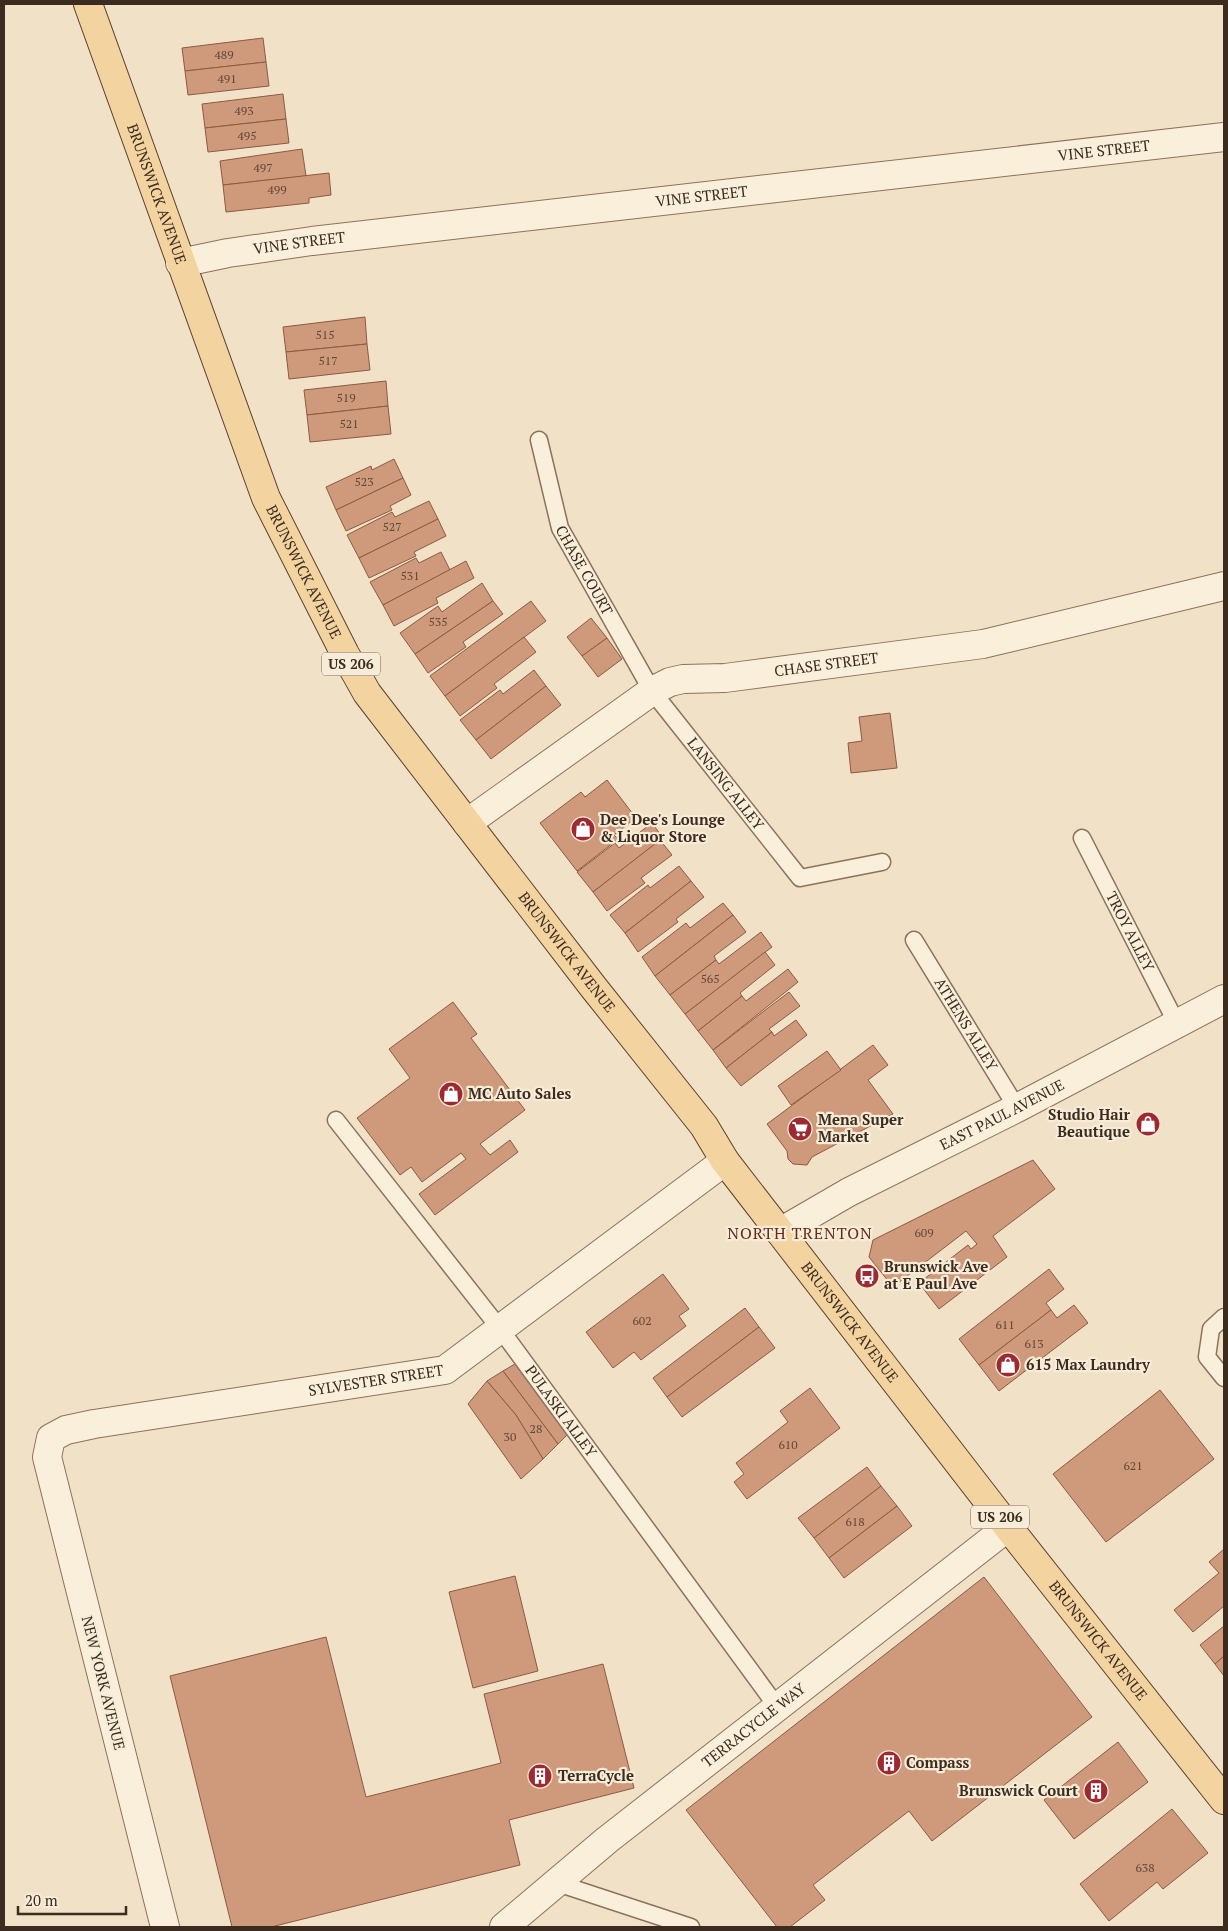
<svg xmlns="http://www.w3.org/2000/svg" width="1228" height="1931" font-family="'PT Serif',serif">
  <rect width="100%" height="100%" fill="#f0e1c7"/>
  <g fill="#cf997c" stroke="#8c5a41">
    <polygon points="263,38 266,62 185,71 182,48"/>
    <polygon points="266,62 269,86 188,95 185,71"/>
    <polygon points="283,94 286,119 205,128 202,104"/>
    <polygon points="286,119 289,143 208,152 205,128"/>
    <polygon points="302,149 306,176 223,185 220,161"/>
    <polygon points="329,173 331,195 309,198 309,203 226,212 223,185"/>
    <polygon points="365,317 367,344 286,352 283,327"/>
    <polygon points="367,344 370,370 289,379 286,352"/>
    <polygon points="386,381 388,406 307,415 304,390"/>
    <polygon points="388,406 391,434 310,442 307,415"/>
    <polygon points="394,459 403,478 336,510 326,487 371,466 372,470"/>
    <polygon points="403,478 411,495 390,506 392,510 346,531 336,510"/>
    <polygon points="429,501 438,519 359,558 347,535 392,512 395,517"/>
    <polygon points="438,519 446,536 414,552 416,556 369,578 359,558"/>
    <polygon points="441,552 450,570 383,605 370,582 416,558 419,563"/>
    <polygon points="466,561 474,578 436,598 438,603 394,626 383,605"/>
    <polygon points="482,583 493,601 415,654 400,633 438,606 442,612"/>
    <polygon points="493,601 503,614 463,642 466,647 428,673 415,654"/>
    <polygon points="531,601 546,621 445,696 430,676"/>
    <polygon points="591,618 607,638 582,656 567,637"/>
    <polygon points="524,637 536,652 494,684 497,688 460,716 445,696"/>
    <polygon points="607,638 622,659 598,677 582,656"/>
    <polygon points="534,670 546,686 476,740 460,720 500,690 503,694"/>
    <polygon points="546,686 561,705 491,759 476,740"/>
    <polygon points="890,713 897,768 851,773 848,743 862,741 859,717"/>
    <polygon points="607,780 636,818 614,835 618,839 577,871 540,823 581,792 585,797"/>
    <polygon points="652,823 663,838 593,892 577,872 615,843 619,848"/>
    <polygon points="660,840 672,855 641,878 645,883 607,911 593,892"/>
    <polygon points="679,866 691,881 625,933 610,915 648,885 650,888"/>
    <polygon points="691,881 704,897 676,919 678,922 638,952 625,933"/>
    <polygon points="723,903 733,915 655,976 642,957 686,923 690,928"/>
    <polygon points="733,915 746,932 714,956 716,960 670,995 655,976"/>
    <polygon points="761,932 772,947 685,1014 670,995 716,960 719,964"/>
    <polygon points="765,952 775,965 740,993 742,996 698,1031 685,1014"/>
    <polygon points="788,969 798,982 713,1050 698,1031 742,996 746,1001"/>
    <polygon points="789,992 800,1006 769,1029 772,1032 726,1068 713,1050"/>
    <polygon points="453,1002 477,1034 471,1038 525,1110 480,1144 490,1155 510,1140 518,1152 435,1215 419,1194 466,1159 461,1153 422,1182 411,1167 400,1175 357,1118 410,1078 389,1049"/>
    <polygon points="796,1020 807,1035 741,1086 726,1068 772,1032 774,1036"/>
    <polygon points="873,1045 888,1065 868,1080 893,1114 812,1157 807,1165 793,1164 788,1159 787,1151 767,1124"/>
    <polygon points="827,1051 841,1070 791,1105 778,1086"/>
    <polygon points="1033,1160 1055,1189 993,1236 1007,1257 939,1309 919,1283 968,1245 971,1249 977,1244 966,1231 893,1287 869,1257 873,1240"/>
    <polygon points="1049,1269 1064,1289 1046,1303 1051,1310 979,1365 959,1339"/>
    <polygon points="663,1274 689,1309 679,1316 686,1326 641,1360 634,1352 613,1368 586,1332"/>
    <polygon points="1074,1305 1088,1323 999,1391 979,1365 1051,1310 1057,1318"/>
    <polygon points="745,1308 759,1327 667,1397 653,1378"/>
    <polygon points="759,1327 775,1348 682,1417 667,1397"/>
    <polygon points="520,1361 571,1431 558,1444 503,1371"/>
    <polygon points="503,1371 558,1444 543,1459 516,1415 487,1381"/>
    <polygon points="487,1381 516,1415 543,1459 521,1479 468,1404"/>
    <polygon points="810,1388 840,1428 747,1499 734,1482 744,1474 736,1463 788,1422 780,1411"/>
    <polygon points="1160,1390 1214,1459 1106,1542 1053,1474"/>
    <polygon points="867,1467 881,1486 814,1538 798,1518"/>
    <polygon points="881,1486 897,1506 829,1558 814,1538"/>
    <polygon points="897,1506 912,1526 844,1578 829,1558"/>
    <polygon points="1224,1549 1224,1606 1193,1632 1174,1610 1219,1573 1209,1562"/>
    <polygon points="515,1576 538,1671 473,1688 449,1592"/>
    <polygon points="984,1577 1092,1717 932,1841 909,1811 813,1885 825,1900 790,1927 777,1927 686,1810"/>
    <polygon points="1224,1626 1224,1656 1215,1664 1200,1645"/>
    <polygon points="326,1637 366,1797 501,1763 484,1694 603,1664 634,1788 509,1820 520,1865 271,1927 232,1927 170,1676"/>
    <polygon points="1224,1656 1224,1676 1215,1664"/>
    <polygon points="1118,1742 1148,1782 1074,1839 1044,1800"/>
    <polygon points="1172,1809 1208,1853 1163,1889 1157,1882 1109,1921 1080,1884"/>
  </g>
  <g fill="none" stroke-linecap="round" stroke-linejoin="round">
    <defs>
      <g id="service">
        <path id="s1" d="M539 440 560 528 652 691 800 878 882 862"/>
        <path id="s2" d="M1082 838 1177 1024"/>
        <path id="s3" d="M914 940 1017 1108"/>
        <path id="s4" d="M336 1120 501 1330 778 1708"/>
        <polyline points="1224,1317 1211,1329 1207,1357 1224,1378"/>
        <polyline points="557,1883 691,1927"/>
      </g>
      <g id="minor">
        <path id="s5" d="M180 263 228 253 312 241 1224 137"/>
        <path id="s6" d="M467 823 652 691 670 682 683 679 725 678 983 644 1224 586"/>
        <path id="s7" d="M780 1232 849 1192 1017 1108 1224 999"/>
        <path id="s8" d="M165 1927 47 1457 51 1438 66 1430 94 1424 445 1370 725 1161"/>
        <path id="s9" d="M504 1927 607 1840 1008 1527"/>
      </g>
      <g id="primary">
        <path id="s10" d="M88 4 266 498 345 654 367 693 594 988 704 1126 725 1161 1008 1527 1224 1800"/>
      </g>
    </defs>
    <use href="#service" stroke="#8c725c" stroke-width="19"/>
    <use href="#minor" stroke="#8c725c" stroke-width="30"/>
    <use href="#primary" stroke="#5a4130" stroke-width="30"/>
    <use href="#service" stroke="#faefdb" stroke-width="16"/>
    <use href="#minor" stroke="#faefdb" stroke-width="28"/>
    <use href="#primary" stroke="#f3d39f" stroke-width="28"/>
  </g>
  <defs>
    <symbol id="shop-disc" viewBox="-11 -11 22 22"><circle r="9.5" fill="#9d2a32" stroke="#f7ecd7"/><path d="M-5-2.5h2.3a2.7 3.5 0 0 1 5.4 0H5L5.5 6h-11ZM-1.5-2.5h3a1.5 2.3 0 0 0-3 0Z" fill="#fff"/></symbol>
    <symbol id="supermarket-disc" viewBox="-11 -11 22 22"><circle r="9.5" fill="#9d2a32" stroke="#f7ecd7"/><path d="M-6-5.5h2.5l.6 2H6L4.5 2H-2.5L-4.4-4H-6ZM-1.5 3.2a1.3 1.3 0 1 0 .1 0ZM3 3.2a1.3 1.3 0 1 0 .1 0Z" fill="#fff"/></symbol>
    <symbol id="bus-disc" viewBox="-11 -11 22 22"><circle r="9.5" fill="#9d2a32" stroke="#f7ecd7"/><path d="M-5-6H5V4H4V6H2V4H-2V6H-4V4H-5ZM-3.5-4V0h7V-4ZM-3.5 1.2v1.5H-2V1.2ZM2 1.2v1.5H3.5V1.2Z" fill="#fff"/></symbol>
    <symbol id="building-disc" viewBox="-11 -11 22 22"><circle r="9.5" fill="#9d2a32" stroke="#f7ecd7"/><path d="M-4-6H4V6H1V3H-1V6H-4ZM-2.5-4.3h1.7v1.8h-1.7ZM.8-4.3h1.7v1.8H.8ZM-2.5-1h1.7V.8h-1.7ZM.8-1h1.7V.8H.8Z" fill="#fff"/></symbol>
  </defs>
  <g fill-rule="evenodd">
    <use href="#shop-disc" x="569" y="815" width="28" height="28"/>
    <use href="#shop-disc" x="437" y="1080" width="28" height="28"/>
    <use href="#shop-disc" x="1134" y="1110" width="28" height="28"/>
    <use href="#supermarket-disc" x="786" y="1115" width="28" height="28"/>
    <use href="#bus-disc" x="853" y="1262" width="28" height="28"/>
    <use href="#shop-disc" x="994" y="1351" width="28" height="28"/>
    <use href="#building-disc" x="875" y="1749" width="28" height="28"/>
    <use href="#building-disc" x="526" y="1762" width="28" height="28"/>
    <use href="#building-disc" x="1082" y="1777" width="28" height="28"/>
  </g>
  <g text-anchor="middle" stroke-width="4.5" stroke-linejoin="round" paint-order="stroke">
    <g font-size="12" fill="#614737">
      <text x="224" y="59">489</text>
      <text x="227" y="83">491</text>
      <text x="244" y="115">493</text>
      <text x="247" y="140">495</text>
      <text x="263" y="172">497</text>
      <text x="277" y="194">499</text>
      <text x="325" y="339">515</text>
      <text x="328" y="365">517</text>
      <text x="346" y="402">519</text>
      <text x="349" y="428">521</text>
      <text x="364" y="486">523</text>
      <text x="392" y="531">527</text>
      <text x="410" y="580">531</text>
      <text x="438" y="626">535</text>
      <text x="710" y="983">565</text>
      <text x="924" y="1237">609</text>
      <text x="642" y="1325">602</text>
      <text x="1005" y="1329">611</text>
      <text x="1034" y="1348">613</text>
      <text x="536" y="1433">28</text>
      <text x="510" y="1441">30</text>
      <text x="788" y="1449">610</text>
      <text x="1133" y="1470">621</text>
      <text x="855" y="1526">618</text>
      <text x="1145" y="1872">638</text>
    </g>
    <g fill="#f7ecd7" stroke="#746657" stroke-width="1">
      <rect x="322" y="652.5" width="58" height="23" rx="4"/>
      <rect x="971" y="1505.5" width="58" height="23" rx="4"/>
    </g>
    <g font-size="14" font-weight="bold" fill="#3c2c20">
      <text x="351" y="669">US 206</text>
      <text x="1000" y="1522">US 206</text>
    </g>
    <g font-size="15" fill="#3c2c20" stroke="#f7ecd7">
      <text dy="5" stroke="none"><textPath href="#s5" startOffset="931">VINE STREET</textPath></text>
      <text dy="5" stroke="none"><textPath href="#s10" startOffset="202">BRUNSWICK AVENUE</textPath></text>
      <text dy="5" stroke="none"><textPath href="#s5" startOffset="526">VINE STREET</textPath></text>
      <text dy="5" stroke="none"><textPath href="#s5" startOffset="121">VINE STREET</textPath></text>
      <text dy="5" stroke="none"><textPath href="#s1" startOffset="139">CHASE COURT</textPath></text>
      <text dy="5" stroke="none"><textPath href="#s10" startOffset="608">BRUNSWICK AVENUE</textPath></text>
      <text dy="5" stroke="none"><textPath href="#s6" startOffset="405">CHASE STREET</textPath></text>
      <text dy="5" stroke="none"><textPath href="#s1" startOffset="396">LANSING ALLEY</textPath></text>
      <text dy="5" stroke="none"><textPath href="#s2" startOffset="105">TROY ALLEY</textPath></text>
      <text dy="5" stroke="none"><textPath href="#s10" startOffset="1072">BRUNSWICK AVENUE</textPath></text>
      <text dy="5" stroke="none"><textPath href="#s3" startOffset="99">ATHENS ALLEY</textPath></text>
      <text dy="5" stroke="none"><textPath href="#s7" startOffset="251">EAST PAUL AVENUE</textPath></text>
      <text dy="5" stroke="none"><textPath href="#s10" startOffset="1538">BRUNSWICK AVENUE</textPath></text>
      <text dy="5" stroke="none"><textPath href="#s8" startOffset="835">SYLVESTER STREET</textPath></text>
      <text dy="5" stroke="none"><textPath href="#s4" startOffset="368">PULASKI ALLEY</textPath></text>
      <text dy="5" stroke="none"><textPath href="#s10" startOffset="1942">BRUNSWICK AVENUE</textPath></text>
      <text transform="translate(103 1683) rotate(76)" y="5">NEW YORK AVENUE</text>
      <text dy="5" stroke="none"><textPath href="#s9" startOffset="321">TERRACYCLE WAY</textPath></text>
    </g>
    <g font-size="15" font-weight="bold" fill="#3c2c20" stroke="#f7ecd7" text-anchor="start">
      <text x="600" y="825">Dee Dee's Lounge<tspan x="600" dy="17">&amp; Liquor Store</tspan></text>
      <text x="468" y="1099">MC Auto Sales</text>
      <text x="1130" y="1120" text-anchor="end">Studio Hair<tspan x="1130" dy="17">Beautique</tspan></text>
      <text x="818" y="1125">Mena Super<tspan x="818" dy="17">Market</tspan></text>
      <text x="884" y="1272">Brunswick Ave<tspan x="884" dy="17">at E Paul Ave</tspan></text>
      <text x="1026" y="1370">615 Max Laundry</text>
      <text x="906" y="1768">Compass</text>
      <text x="558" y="1781">TerraCycle</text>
      <text x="1078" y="1796" text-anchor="end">Brunswick Court</text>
    </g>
    <g font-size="16" letter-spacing="1" fill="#6a291e" stroke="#f7ecd7">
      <text x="800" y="1239">NORTH TRENTON</text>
    </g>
  </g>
  <rect width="1228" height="1931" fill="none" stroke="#3c2c20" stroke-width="10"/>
  <path d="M18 1906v8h108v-8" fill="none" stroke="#3c2c20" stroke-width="2.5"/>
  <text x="25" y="1906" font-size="15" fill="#3c2c20" stroke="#f7ecd7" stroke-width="4" paint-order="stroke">20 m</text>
</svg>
